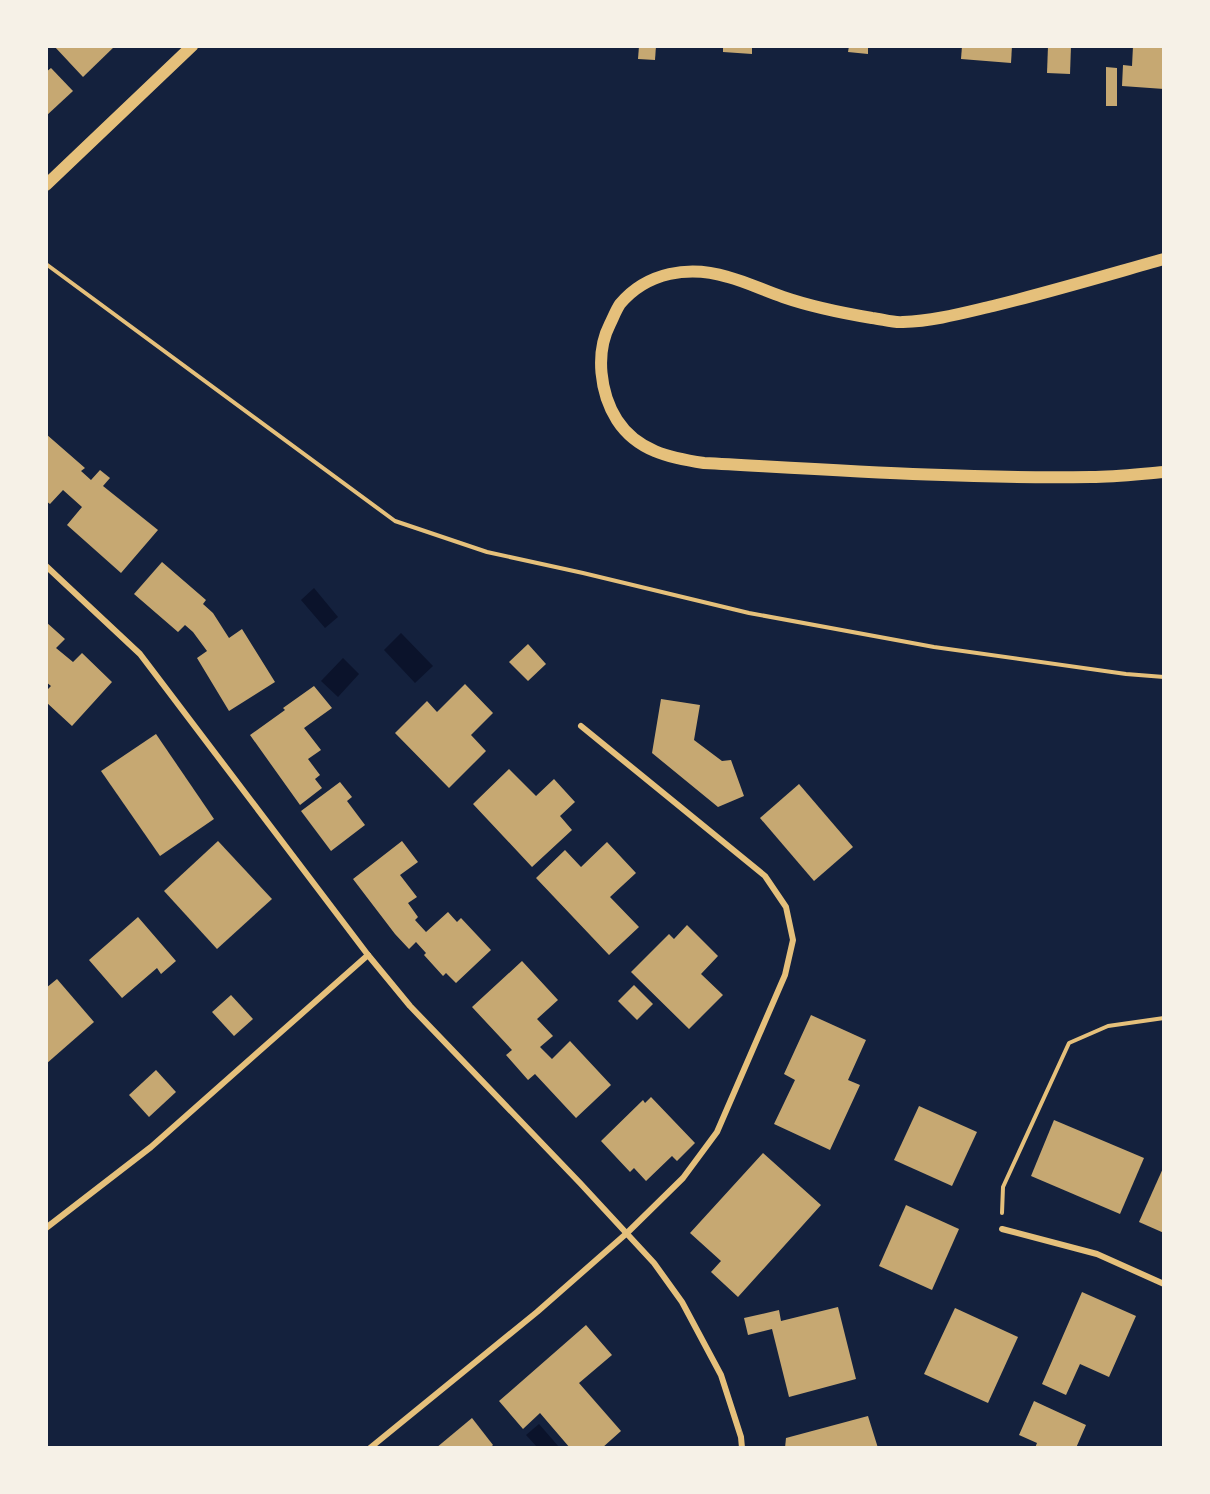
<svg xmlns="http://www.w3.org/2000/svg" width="1210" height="1494" font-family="Quicksand,sans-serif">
  <rect width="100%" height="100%" fill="#14213d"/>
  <g fill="#0b132b">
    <polygon points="314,588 338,617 325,628 301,600"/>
    <polygon points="401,633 433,666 415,683 384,650"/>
    <polygon points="343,658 359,674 338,697 321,681"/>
    <polygon points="539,1424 559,1447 537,1447 526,1435"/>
  </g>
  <g fill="#c6a872">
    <polygon points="54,46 115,46 83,77"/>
    <polygon points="639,46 656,46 655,60 638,59"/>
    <polygon points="723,46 752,46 752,54 723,52"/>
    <polygon points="849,46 868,46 868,54 848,52"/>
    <polygon points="962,46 1012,46 1011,63 961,59"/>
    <polygon points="1048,46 1071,46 1070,74 1047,73"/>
    <polygon points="1133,46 1164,46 1164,89 1122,86 1123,65 1132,66"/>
    <polygon points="1106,67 1117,68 1117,106 1106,106"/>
    <polygon points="51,68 73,91 46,116 46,72"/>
    <polygon points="46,434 85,468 81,471 91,480 100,470 110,478 103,486 158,530 121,573 67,525 82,507 63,490 50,504 46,501"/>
    <polygon points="162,562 206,600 203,604 213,613 229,638 242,629 275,682 229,711 197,658 207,651 193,632 185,625 178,632 134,594"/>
    <polygon points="46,622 65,639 56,648 73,662 82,653 112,682 72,726 46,702 46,691 51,686 46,682"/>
    <polygon points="528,644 546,664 528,681 509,662"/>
    <polygon points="465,684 493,713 471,735 486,751 449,788 395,733 427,701 437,712"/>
    <polygon points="314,686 332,708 304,728 321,750 308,759 320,775 315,779 322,788 300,805 250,735 285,710 283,708"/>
    <polygon points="661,699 700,705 694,740 722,761 731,760 744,796 718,807 652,753"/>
    <polygon points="156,734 214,819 160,856 101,771"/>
    <polygon points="509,769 536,796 554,779 575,802 560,816 572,830 532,867 473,804"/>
    <polygon points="340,782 352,797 347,801 365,825 331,851 301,811"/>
    <polygon points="799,784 853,847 814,881 760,818"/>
    <polygon points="218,841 272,899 217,949 164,891"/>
    <polygon points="402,841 418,862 400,875 417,897 408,903 418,917 415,920 426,932 448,912 457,922 461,918 491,950 456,983 446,973 443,976 424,955 426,953 416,942 409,949 395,934 353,879"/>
    <polygon points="607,842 636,873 610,897 639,927 609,955 536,878 565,850 581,867"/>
    <polygon points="138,917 176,961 161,974 157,968 122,998 89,960"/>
    <polygon points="687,925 718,956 701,974 723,995 689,1029 631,972 669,934 674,939"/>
    <polygon points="522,961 558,1000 537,1019 553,1036 540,1047 552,1059 570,1041 611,1085 576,1118 535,1074 528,1080 506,1055 512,1050 472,1007"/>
    <polygon points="57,979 94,1022 46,1064 46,988"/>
    <polygon points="634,985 653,1004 637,1020 618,1001"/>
    <polygon points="231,995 253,1019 234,1036 212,1012"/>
    <polygon points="811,1015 866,1040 848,1080 860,1085 830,1150 774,1124 795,1080 784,1074"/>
    <polygon points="156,1070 176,1092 149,1117 129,1095"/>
    <polygon points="651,1097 695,1143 677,1161 672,1156 646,1181 634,1168 630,1172 601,1141 643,1100 645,1103"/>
    <polygon points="919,1106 977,1132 952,1186 894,1160"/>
    <polygon points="1054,1120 1144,1158 1120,1214 1031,1176"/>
    <polygon points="763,1153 821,1205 738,1297 711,1272 721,1261 690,1233"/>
    <polygon points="1164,1166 1164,1233 1139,1222"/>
    <polygon points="906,1205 959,1229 932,1290 879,1266"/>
    <polygon points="1082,1292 1136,1316 1109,1377 1080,1364 1066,1395 1042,1384"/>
    <polygon points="838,1307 856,1379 789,1397 772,1329 748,1335 744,1318 779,1310 781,1321"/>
    <polygon points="955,1308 1018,1337 988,1403 924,1374"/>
    <polygon points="586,1325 612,1355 579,1383 621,1431 602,1448 570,1448 540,1413 523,1429 499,1401"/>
    <polygon points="1034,1401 1086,1425 1076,1448 1035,1448 1037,1443 1019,1435"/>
    <polygon points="868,1416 878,1448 785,1448 786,1438"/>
    <polygon points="472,1418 493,1445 490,1448 436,1448"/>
  </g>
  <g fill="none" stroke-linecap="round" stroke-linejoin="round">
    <g stroke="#e5c07b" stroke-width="4">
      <polyline points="46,264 395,521 487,552 583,573 749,613 934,647 1126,674 1164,677"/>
      <polyline points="1002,1213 1003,1187 1069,1043 1108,1026 1164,1018"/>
    </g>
    <g stroke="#e5c07b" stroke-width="6">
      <polyline points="46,566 140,654 368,955 410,1006 580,1183 654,1263 682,1302 721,1375 741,1437 742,1448"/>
      <polyline points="46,1228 151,1147 368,955"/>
      <polyline points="1002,1229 1097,1254 1164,1284"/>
      <polyline points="370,1448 537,1312 627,1233 683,1178 717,1132 785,975 793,940 786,907 765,876 581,726"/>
    </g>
    <g stroke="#e5c07b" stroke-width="12">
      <polyline points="46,185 192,46"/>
      <path d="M1164 259C1107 275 1050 292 993 306 963 313 934 321 903 322 893 323 882 319 872 318 842 313 812 307 783 297 765 291 747 282 728 277 689 265 647 272 620 304 616 310 613 318 610 324 595 353 600 393 617 420 637 451 670 458 704 463 833 470 962 479 1091 477 1115 477 1139 474 1164 472"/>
    </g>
  </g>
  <rect width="1210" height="1494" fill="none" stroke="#f6f1e7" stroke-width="96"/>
</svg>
